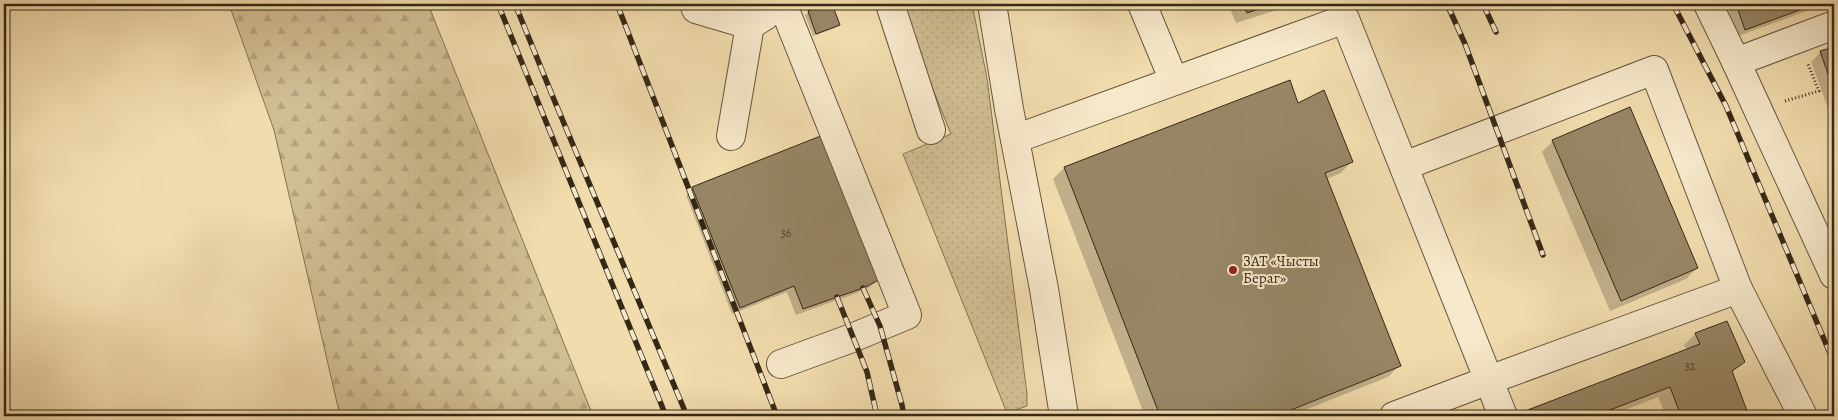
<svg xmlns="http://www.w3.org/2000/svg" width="1838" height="420" font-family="Alegreya,serif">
  <defs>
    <pattern id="green-dots" width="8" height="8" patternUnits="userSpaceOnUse" patternTransform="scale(1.25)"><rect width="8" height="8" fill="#d1bd93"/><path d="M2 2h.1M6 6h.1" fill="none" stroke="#b4a27e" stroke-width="1.8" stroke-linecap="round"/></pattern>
    <pattern id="forest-firs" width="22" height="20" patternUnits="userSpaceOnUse" patternTransform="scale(1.25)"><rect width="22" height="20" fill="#d1bd93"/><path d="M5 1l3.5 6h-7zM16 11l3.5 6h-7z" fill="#b4a27e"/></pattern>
  </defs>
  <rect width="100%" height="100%" fill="#f1dcad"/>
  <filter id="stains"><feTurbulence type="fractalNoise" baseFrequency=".004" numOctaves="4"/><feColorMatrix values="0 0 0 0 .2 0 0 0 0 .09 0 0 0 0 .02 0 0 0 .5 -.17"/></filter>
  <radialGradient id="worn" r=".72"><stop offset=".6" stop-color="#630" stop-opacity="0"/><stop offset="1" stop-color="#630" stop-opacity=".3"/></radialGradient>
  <polygon fill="url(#green-dots)" stroke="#837254" points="905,4 972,4 987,78 1027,394 1027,406 1007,413 903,154 951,134 917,50"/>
  <polygon fill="url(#forest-firs)" stroke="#837254" points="229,4 428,4 593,416 340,416 274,130"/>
  <g fill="#0003">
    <polygon points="831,4 839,25 835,28 813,36 805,15 809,12"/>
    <polygon points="1228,4 1295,4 1236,23"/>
    <polygon points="1726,4 1826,4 1738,36"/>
    <polygon points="1834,48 1834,121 1833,122 1811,62 1821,52"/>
    <polygon points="1289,81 1297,105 1352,161 1341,173 1326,179 1399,366 1388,377 1290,416 1145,416 1053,179 1064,168"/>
    <polygon points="1553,141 1697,268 1686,279 1610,311 1542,152"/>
    <polygon points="693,188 877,280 870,287 854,294 796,315 787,292 732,314 686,195"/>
    <polygon points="1726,322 1743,362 1731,373 1748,416 1666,416 1658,397 1610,416 1517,416 1687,350 1684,345 1695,334"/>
  </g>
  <g fill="#978665" stroke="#352816">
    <polygon points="827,4 832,4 840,25 816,34 808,11"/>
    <polygon points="1243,4 1274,4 1247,13"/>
    <polygon points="1736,4 1816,4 1745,30"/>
    <polygon points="1834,47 1834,91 1820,51"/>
    <polygon points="1290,80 1298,103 1324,90 1353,162 1325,173 1401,366 1276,416 1160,416 1064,167"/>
    <polygon points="1630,107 1698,268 1621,301 1552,140"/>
    <polygon points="823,135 879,280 863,288 803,309 794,286 740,308 692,187"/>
    <polygon points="1727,321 1745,362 1732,371 1749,416 1681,416 1670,387 1594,416 1512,416 1700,344 1695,333"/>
  </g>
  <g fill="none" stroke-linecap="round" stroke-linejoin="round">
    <defs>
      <g id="minor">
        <polyline points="694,4 696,9 750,25 765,16"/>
        <polyline points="890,4 931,130"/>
        <polyline points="992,4 1009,109 1044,289 1064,416"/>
        <polyline points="1142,4 1174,81"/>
        <polyline points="1708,4 1736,62"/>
        <polyline points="1834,25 1736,62 1834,275"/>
        <polyline points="731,136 750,25"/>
        <polyline points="1015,139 1345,19 1503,416"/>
        <polyline points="1404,166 1654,70 1738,289 1803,416"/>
        <polyline points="781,364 852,338 907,315 783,5"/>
        <polyline points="1394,416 1489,380 1738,289"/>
      </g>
    </defs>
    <use href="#minor" stroke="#64553c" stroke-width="30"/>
    <polyline stroke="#352816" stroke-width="3" stroke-dasharray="1 2.5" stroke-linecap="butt" points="1785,101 1819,91 1808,64"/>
    <use href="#minor" stroke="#f6e8ca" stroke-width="28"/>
    <defs>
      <g id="rail">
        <polyline points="498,4 666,416"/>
        <polyline points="515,4 555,102 687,416"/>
        <polyline points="617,4 777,416"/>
        <polyline points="1447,4 1465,44 1543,255"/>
        <polyline points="1483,4 1496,32"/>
        <polyline points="1673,4 1726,106 1834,363"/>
        <polyline points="863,288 880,326 902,405 904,416"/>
        <polyline points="837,297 867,372 877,416"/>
      </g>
    </defs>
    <use href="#rail" stroke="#352816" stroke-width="5.5"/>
    <use href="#rail" stroke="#f6e8ca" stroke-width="4" stroke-dasharray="11" stroke-linecap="butt"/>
  </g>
  <circle fill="#8f2418" stroke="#f6e8ca" stroke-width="2" cx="1233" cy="270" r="5"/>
  <g text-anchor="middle" stroke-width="4" stroke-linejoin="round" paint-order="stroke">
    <g font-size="12" fill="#4e402a">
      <text x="786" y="237">36</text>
      <text x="1690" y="370">32</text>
    </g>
    <g font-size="15" fill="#352816" stroke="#f6e8ca" text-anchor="start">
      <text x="1243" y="266">ЗАТ «Чысты<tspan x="1243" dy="17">Бераг»</tspan></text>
    </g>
  </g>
  <rect width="1838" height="420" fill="none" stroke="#f1dcad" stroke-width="20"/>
  <rect x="5" y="5" width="1828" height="410" fill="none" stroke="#352816" stroke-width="2.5"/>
  <rect x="10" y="10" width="1818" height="400" fill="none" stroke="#352816"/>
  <rect width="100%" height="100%" filter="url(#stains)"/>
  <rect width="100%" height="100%" fill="url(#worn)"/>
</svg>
